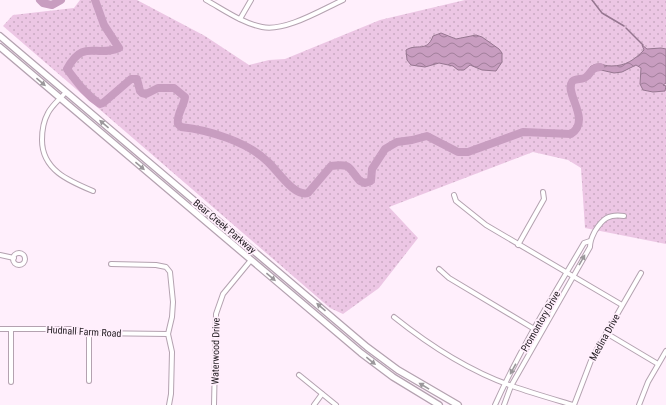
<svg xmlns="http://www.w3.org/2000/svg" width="666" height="405" font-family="'Roboto Condensed',sans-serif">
  <defs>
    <pattern id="grass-dots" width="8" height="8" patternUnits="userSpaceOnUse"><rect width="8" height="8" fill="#ecc6e4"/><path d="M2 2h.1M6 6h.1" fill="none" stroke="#caaac3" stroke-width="1.8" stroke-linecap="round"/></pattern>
    <pattern id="water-waves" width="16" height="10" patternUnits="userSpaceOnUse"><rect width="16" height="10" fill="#c89dc0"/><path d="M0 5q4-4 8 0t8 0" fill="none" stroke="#a27f9c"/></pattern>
  </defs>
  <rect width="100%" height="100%" fill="#ffeffc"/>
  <polygon fill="url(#grass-dots)" points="80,0 137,0 205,36 249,65 269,60 285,59 380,20 465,0 666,0 666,244 585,228 581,168 568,160 533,152 389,207 418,238 379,288 343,314 330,308 3,26 13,15 74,8"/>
  <g fill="url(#water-waves)" stroke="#967690">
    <path d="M441 33 456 39 476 35 482 37 499 49 502 53V62L496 71 482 70 470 65 464 70H458L453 66 439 63 425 67 411 65 407 60 406 50C417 43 427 53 433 36Z"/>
    <path d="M642 45 647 49 661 48 666 49V83L663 85 666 86 665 91 653 92 643 90 640 84 641 68 636 65 622 72 614 73 601 70H591L590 67C599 61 602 66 611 66 626 66 634 60 644 50Z"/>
  </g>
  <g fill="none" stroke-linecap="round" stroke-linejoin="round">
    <g stroke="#967690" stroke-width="1.5">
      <polyline points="592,0 602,13 624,26"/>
      <polyline points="626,28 643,45"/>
    </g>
    <g stroke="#c89dc0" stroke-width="8">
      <polyline points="40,0 43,3 52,5 61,0"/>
      <path d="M95 0 104 25 119 48C95 58 84 38 67 69 77 82 86 95 100 104L103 103 131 79H137L140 91 142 93 146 94 158 88H174L185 97C184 106 176 115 178 124L181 127C209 130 248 142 268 162 278 171 294 197 308 193L331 166C352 163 348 168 360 181L365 183 371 181 372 169 385 149 397 142 412 140 427 136 458 152H468L523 132 571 134C592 120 564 93 572 82 574 78 583 80 586 77 592 73 590 68 600 67"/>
    </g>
    <defs>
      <g id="minor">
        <path d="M206 0C224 10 242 23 262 27 285 32 321 10 343 0"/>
        <polyline points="240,19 251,0"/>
        <path d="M66 92C60 99 52 105 48 113 43 122 42 131 42 140 42 170 69 181 93 191"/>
        <polyline points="454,195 456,201 486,225 622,305"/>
        <polyline points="518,245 544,199 543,192"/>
        <circle cx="19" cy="259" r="6"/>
        <polyline points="0,255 14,258"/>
        <polyline points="111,264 156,265 166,267 170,272 173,302 172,317 168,334 172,352 171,394 169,405"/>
        <polyline points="439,269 449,278 536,330"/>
        <path d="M394 317C429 345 469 371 512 386 532 393 553 399 573 405"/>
        <polyline points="0,329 74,329 89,333 168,334"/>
        <polyline points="606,333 658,364"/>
        <polyline points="299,375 336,405"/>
        <polyline points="89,381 89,333"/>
        <polyline points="11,382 11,329"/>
        <polyline points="214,405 216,314 223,294 251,260"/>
        <polyline points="314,405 322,394"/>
        <path d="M495 405C520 349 553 296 584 243L590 241"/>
        <path d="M504 405 511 386 590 247C590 240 592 237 595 231 603 218 609 214 624 216"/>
        <polyline points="574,405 592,358 641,273"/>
        <polyline points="639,405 648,382 666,351"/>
      </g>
      <g id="secondary">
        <polyline points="0,36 367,347 398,370 458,405"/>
        <polyline points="0,47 361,353 393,377 439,405"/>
      </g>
    </defs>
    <use href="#minor" stroke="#b4a2b0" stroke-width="6"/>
    <use href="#secondary" stroke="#b4a2b0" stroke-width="8"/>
    <use href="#minor" stroke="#fff" stroke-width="4"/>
    <use href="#secondary" stroke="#fff" stroke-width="5.5"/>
  </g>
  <defs><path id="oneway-solid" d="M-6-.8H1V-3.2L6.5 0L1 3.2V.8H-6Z"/></defs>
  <g fill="#9b989b">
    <use href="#oneway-solid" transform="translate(41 82) rotate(40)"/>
    <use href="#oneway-solid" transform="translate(104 124) rotate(-140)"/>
    <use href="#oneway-solid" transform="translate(140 166) rotate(40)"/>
    <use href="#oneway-solid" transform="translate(582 260) rotate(-60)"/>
    <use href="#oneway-solid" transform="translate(271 277) rotate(40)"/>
    <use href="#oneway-solid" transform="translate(321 307) rotate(-139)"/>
    <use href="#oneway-solid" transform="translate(371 361) rotate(39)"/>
    <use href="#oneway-solid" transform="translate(513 369) rotate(119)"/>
    <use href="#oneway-solid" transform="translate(424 386) rotate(-149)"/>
  </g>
  <g text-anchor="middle" stroke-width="3.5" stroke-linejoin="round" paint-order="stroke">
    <g font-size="10" fill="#211b20" stroke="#ffeffc">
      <text transform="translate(225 226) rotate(40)" y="4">Bear Creek Parkway</text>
      <text transform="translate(540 321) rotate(-60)" y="4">Promontory Drive</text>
      <text transform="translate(84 331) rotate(3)" y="4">Hudnall Farm Road</text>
      <text transform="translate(604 337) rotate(-61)" y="4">Medina Drive</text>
      <text transform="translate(215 351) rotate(-89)" y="4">Waterwood Drive</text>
    </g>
  </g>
</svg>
